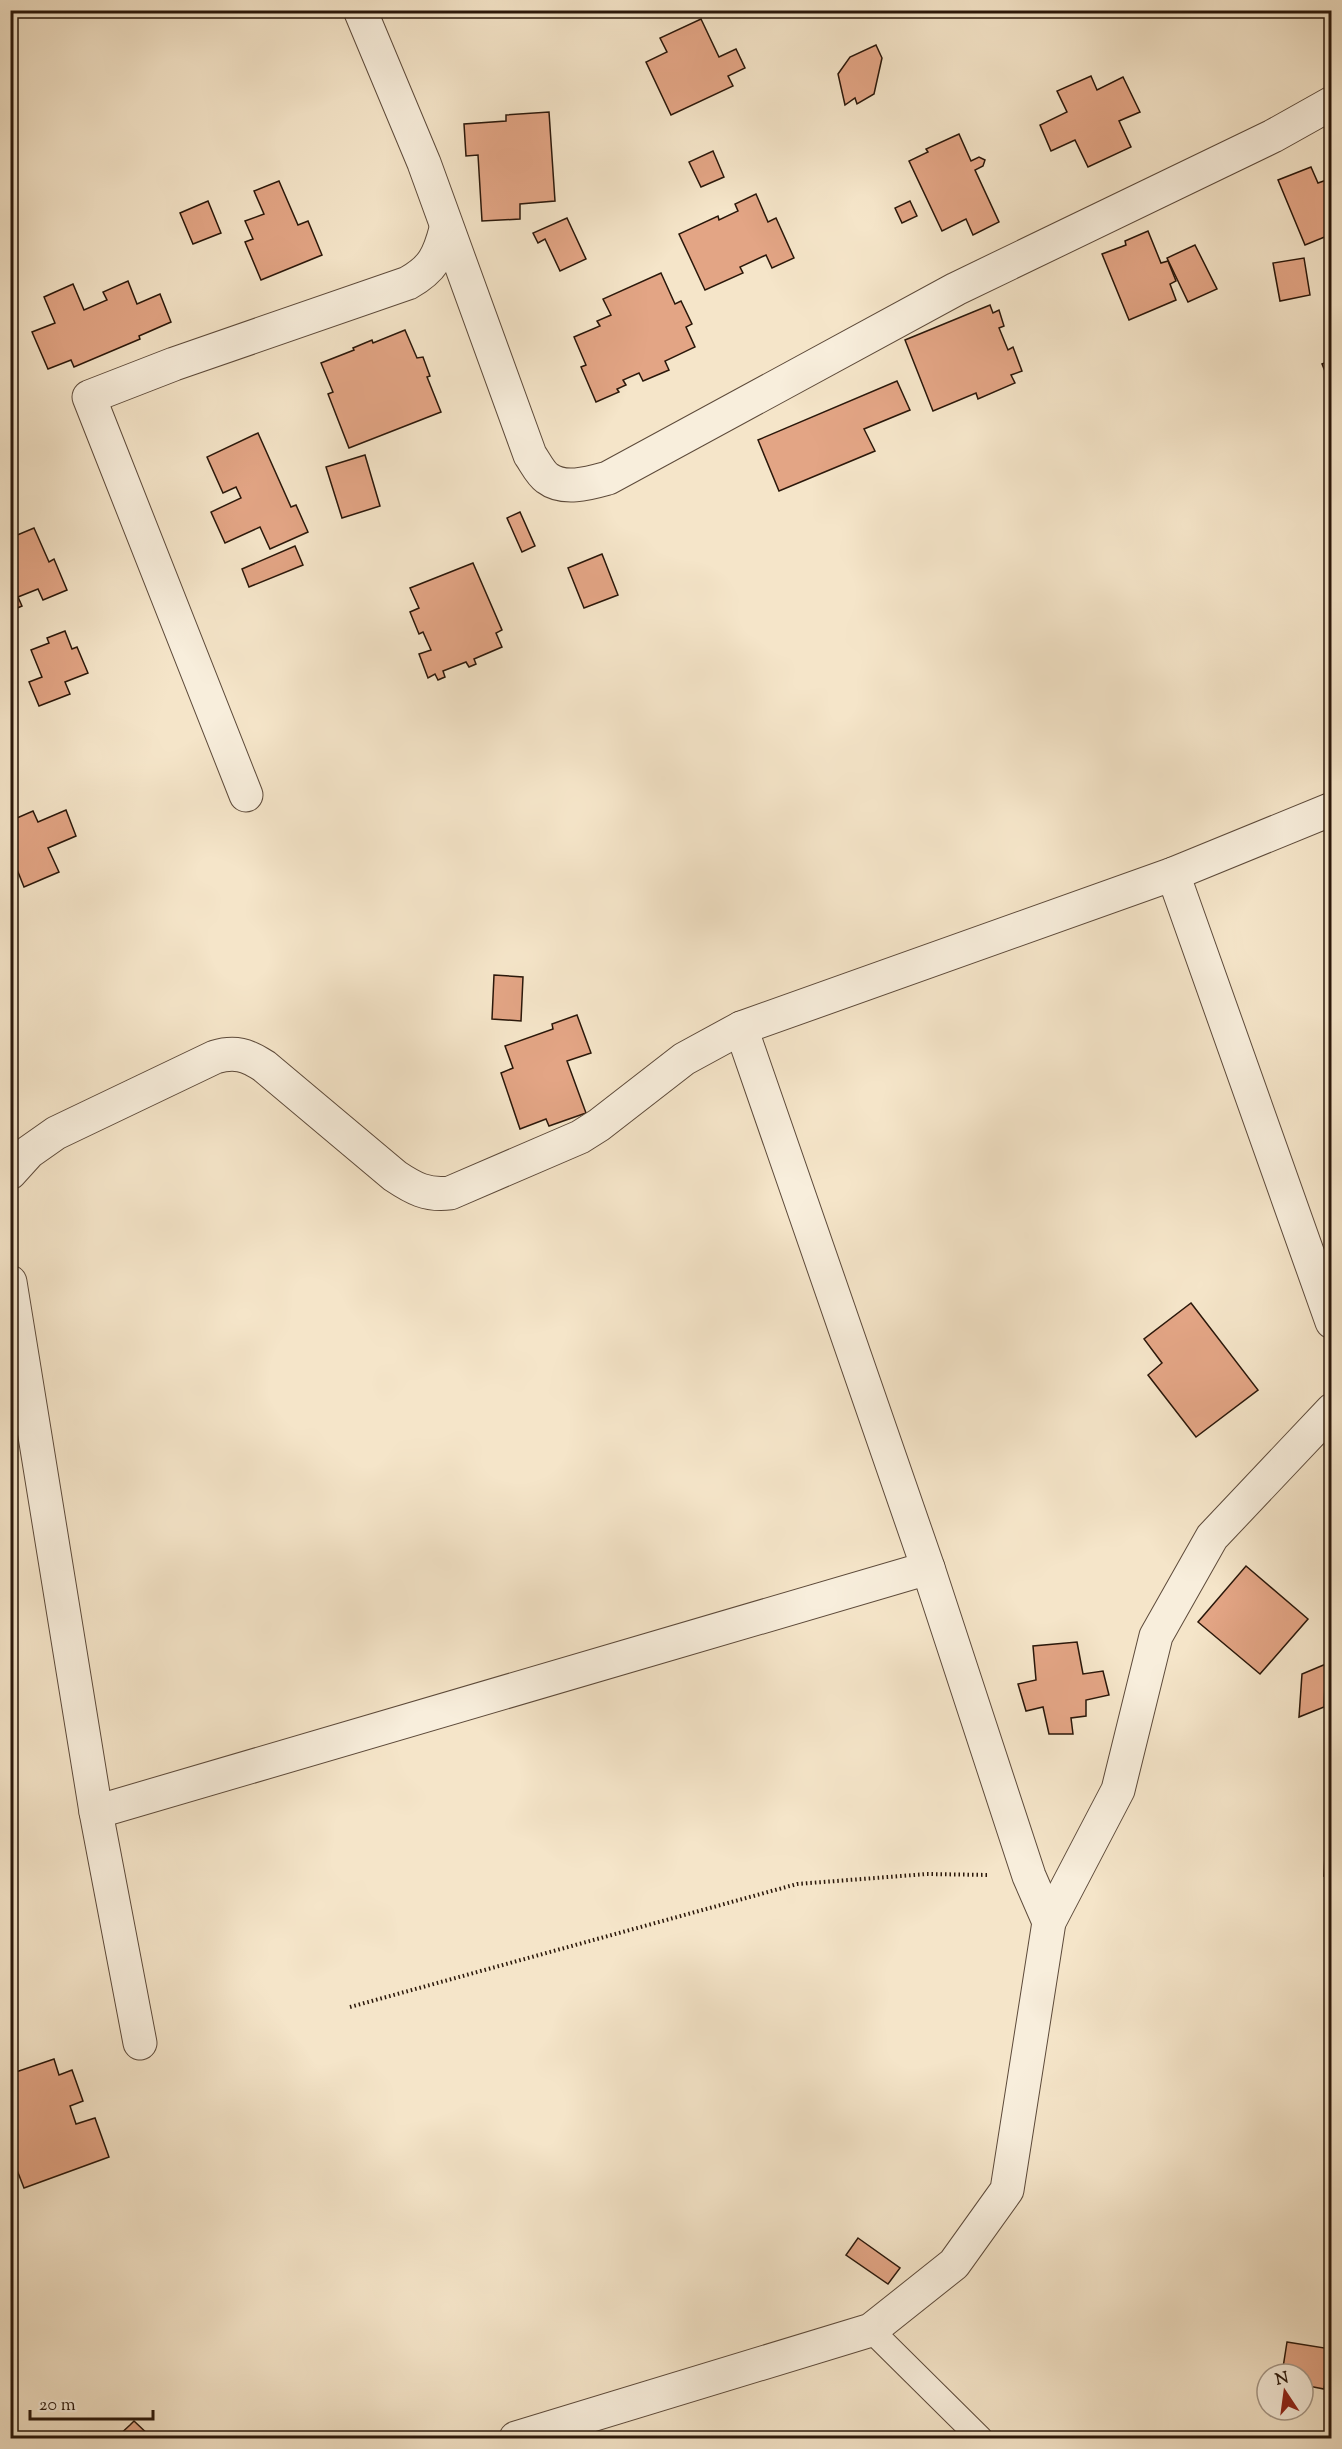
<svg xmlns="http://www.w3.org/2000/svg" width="1342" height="2449" font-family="'Sorts Mill Goudy',serif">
  <rect width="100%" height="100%" fill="#f5e5c9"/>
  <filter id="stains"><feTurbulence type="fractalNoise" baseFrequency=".00333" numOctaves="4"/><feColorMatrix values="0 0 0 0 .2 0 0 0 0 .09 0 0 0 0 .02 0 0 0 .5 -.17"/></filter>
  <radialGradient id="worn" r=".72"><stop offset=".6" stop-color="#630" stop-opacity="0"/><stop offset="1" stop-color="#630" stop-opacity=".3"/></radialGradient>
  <g fill="#e3a585" stroke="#2a170a" stroke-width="1.5">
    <polygon points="701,19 719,57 736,49 745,68 728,76 733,86 671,115 646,62 667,52 660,38"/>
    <polygon points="876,45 882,58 874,94 857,104 855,98 845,105 838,74 850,57"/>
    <polygon points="1091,76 1097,90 1123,77 1140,112 1119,121 1131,147 1088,167 1075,140 1051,151 1040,125 1067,112 1057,91"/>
    <polygon points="549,112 555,201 520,204 520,219 482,221 478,155 466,156 464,124 506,121 506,115"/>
    <polygon points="959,134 971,161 979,157 985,160 983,166 975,170 999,222 973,235 966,219 942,231 909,161 928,152 926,149"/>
    <polygon points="713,151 724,177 701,187 689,162"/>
    <polygon points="1311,167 1318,183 1332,178 1332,234 1305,245 1278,180"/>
    <polygon points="279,181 298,225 308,221 322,255 261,280 245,242 253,239 245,221 264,214 254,191"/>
    <polygon points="756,194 768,222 776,218 794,258 772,268 766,255 740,267 743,273 705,290 679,234 718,216 719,220 738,211 735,204"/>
    <polygon points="208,201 221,233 193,244 180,213"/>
    <polygon points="910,201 917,216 902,223 895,208"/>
    <polygon points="567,218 586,259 560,271 545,239 538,243 533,233"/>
    <polygon points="1148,231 1161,263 1168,261 1176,281 1170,284 1176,300 1129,320 1102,254 1126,245 1125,241"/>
    <polygon points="1195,245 1217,289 1188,302 1167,258"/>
    <polygon points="1304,258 1310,295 1280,301 1273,263"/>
    <polygon points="661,273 675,304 681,301 692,324 686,327 695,347 665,361 669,370 643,381 639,373 623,380 626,385 617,389 619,392 596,402 581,367 586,365 574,337 600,326 597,321 611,315 603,299"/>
    <polygon points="128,281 137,304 160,294 171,322 139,336 140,339 74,367 71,360 48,369 32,332 55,323 44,297 73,284 84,310 107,300 103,292"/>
    <polygon points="990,305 993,313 999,310 1004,326 999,328 1008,350 1013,347 1022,371 1011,375 1015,383 978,399 976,393 933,411 905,340"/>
    <polygon points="405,330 417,358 423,357 430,376 427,377 441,412 349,448 328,394 333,392 321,363 354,350 353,348 372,340 373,343"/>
    <polygon points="1332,360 1332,374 1327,376 1322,364"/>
    <polygon points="897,381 910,410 864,429 875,451 779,491 758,440"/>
    <polygon points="258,433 291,507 296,505 308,532 270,549 260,527 225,543 211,512 241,498 236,487 223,493 207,457"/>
    <polygon points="365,455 380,506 342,518 326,467"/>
    <polygon points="520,512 535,546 522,552 507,518"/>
    <polygon points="34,528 49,562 54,559 67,590 43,600 38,589 18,597 22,606 10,611 10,538"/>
    <polygon points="295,546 303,565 249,587 242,569"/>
    <polygon points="602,554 618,595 584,608 568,568"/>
    <polygon points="473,563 502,630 496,633 502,647 474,659 476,664 469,667 466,662 443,671 445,677 438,680 435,674 428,678 419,654 431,650 423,632 419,634 410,612 419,608 410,588"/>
    <polygon points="65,631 72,649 77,647 88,673 65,682 70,694 39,706 29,682 42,677 31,650 49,643 47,638"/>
    <polygon points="66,810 76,836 48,848 59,872 24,887 16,867 10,869 10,821 33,811 38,822"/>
    <polygon points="494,975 523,977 521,1021 492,1019"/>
    <polygon points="577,1015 591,1053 567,1061 586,1113 549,1126 546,1119 520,1129 501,1073 513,1068 505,1046 553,1029 552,1024"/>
    <polygon points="1191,1303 1258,1390 1196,1437 1148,1375 1162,1363 1144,1339"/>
    <polygon points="1246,1566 1308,1619 1260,1674 1198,1622"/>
    <polygon points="1077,1642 1083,1674 1103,1671 1109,1695 1086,1700 1086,1716 1071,1718 1073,1734 1049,1734 1043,1707 1026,1711 1018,1684 1036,1680 1033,1646"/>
    <polygon points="1326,1664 1324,1707 1299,1717 1302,1674"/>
    <polygon points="1332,1772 1332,1873 1324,1876 1329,1773"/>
    <polygon points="54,2059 59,2075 72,2070 83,2101 70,2106 76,2124 95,2118 109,2157 24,2188 10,2152 10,2135 15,2133 10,2119 10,2074"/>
    <polygon points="858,2238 900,2268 888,2284 846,2255"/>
    <polygon points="1287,2342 1331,2349 1324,2389 1303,2385 1303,2374 1282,2374"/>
    <polygon points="134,2421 152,2438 116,2438 130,2425"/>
  </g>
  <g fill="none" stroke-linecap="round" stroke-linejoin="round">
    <defs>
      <polyline id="service" points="871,2330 980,2438"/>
      <g id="minor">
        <path d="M360 10 424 163 530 455C535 462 540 473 547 478 564 491 590 483 608 478L956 289 1273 136 1332 103"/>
        <path d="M246 795 89 397 174 364 408 283C433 269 439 256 446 229"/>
        <polyline points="1173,874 1332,1322"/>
        <polyline points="741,1028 928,1568 1029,1876 1049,1922"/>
        <path d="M10 1173 29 1152 56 1133 215 1057C235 1051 247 1055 264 1066L395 1176C413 1188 427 1196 450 1193L580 1137 599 1125 684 1059 741 1028 1173 874 1332 809"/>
        <polyline points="10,1282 96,1812 140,2043"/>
        <polyline points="96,1812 928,1568"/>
        <polyline points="516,2438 871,2330 954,2264 1007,2190 1049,1922 1118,1790 1156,1636 1212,1537 1332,1410"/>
      </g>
    </defs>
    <use href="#service" stroke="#5d4a3a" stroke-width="26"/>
    <use href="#minor" stroke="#5d4a3a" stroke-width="35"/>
    <polyline stroke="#2a170a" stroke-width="4" stroke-dasharray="1.5 3" stroke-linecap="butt" points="350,2007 797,1884 927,1874 989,1875"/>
    <use href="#service" stroke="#f8eedc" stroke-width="24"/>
    <use href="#minor" stroke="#f8eedc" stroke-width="33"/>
  </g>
  <rect width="1342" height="2449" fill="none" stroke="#f5e5c9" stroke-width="36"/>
  <rect x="12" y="12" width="1318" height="2425" fill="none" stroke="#2a170a" stroke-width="3"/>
  <rect x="18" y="18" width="1306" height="2413" fill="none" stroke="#2a170a" stroke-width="1.5"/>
  <g transform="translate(1285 2392) rotate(347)"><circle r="28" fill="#f8eedc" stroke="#a69888" stroke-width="1.5"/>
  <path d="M0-4.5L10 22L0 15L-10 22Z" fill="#8f2418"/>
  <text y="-9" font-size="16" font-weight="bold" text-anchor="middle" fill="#2a170a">N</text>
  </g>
  <path d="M30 2410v9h123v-9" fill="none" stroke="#2a170a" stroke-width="3"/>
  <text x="39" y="2410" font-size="18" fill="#2a170a" stroke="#f8eedc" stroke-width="4.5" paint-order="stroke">20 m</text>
  <rect width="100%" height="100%" filter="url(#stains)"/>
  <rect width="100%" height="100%" fill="url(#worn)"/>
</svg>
